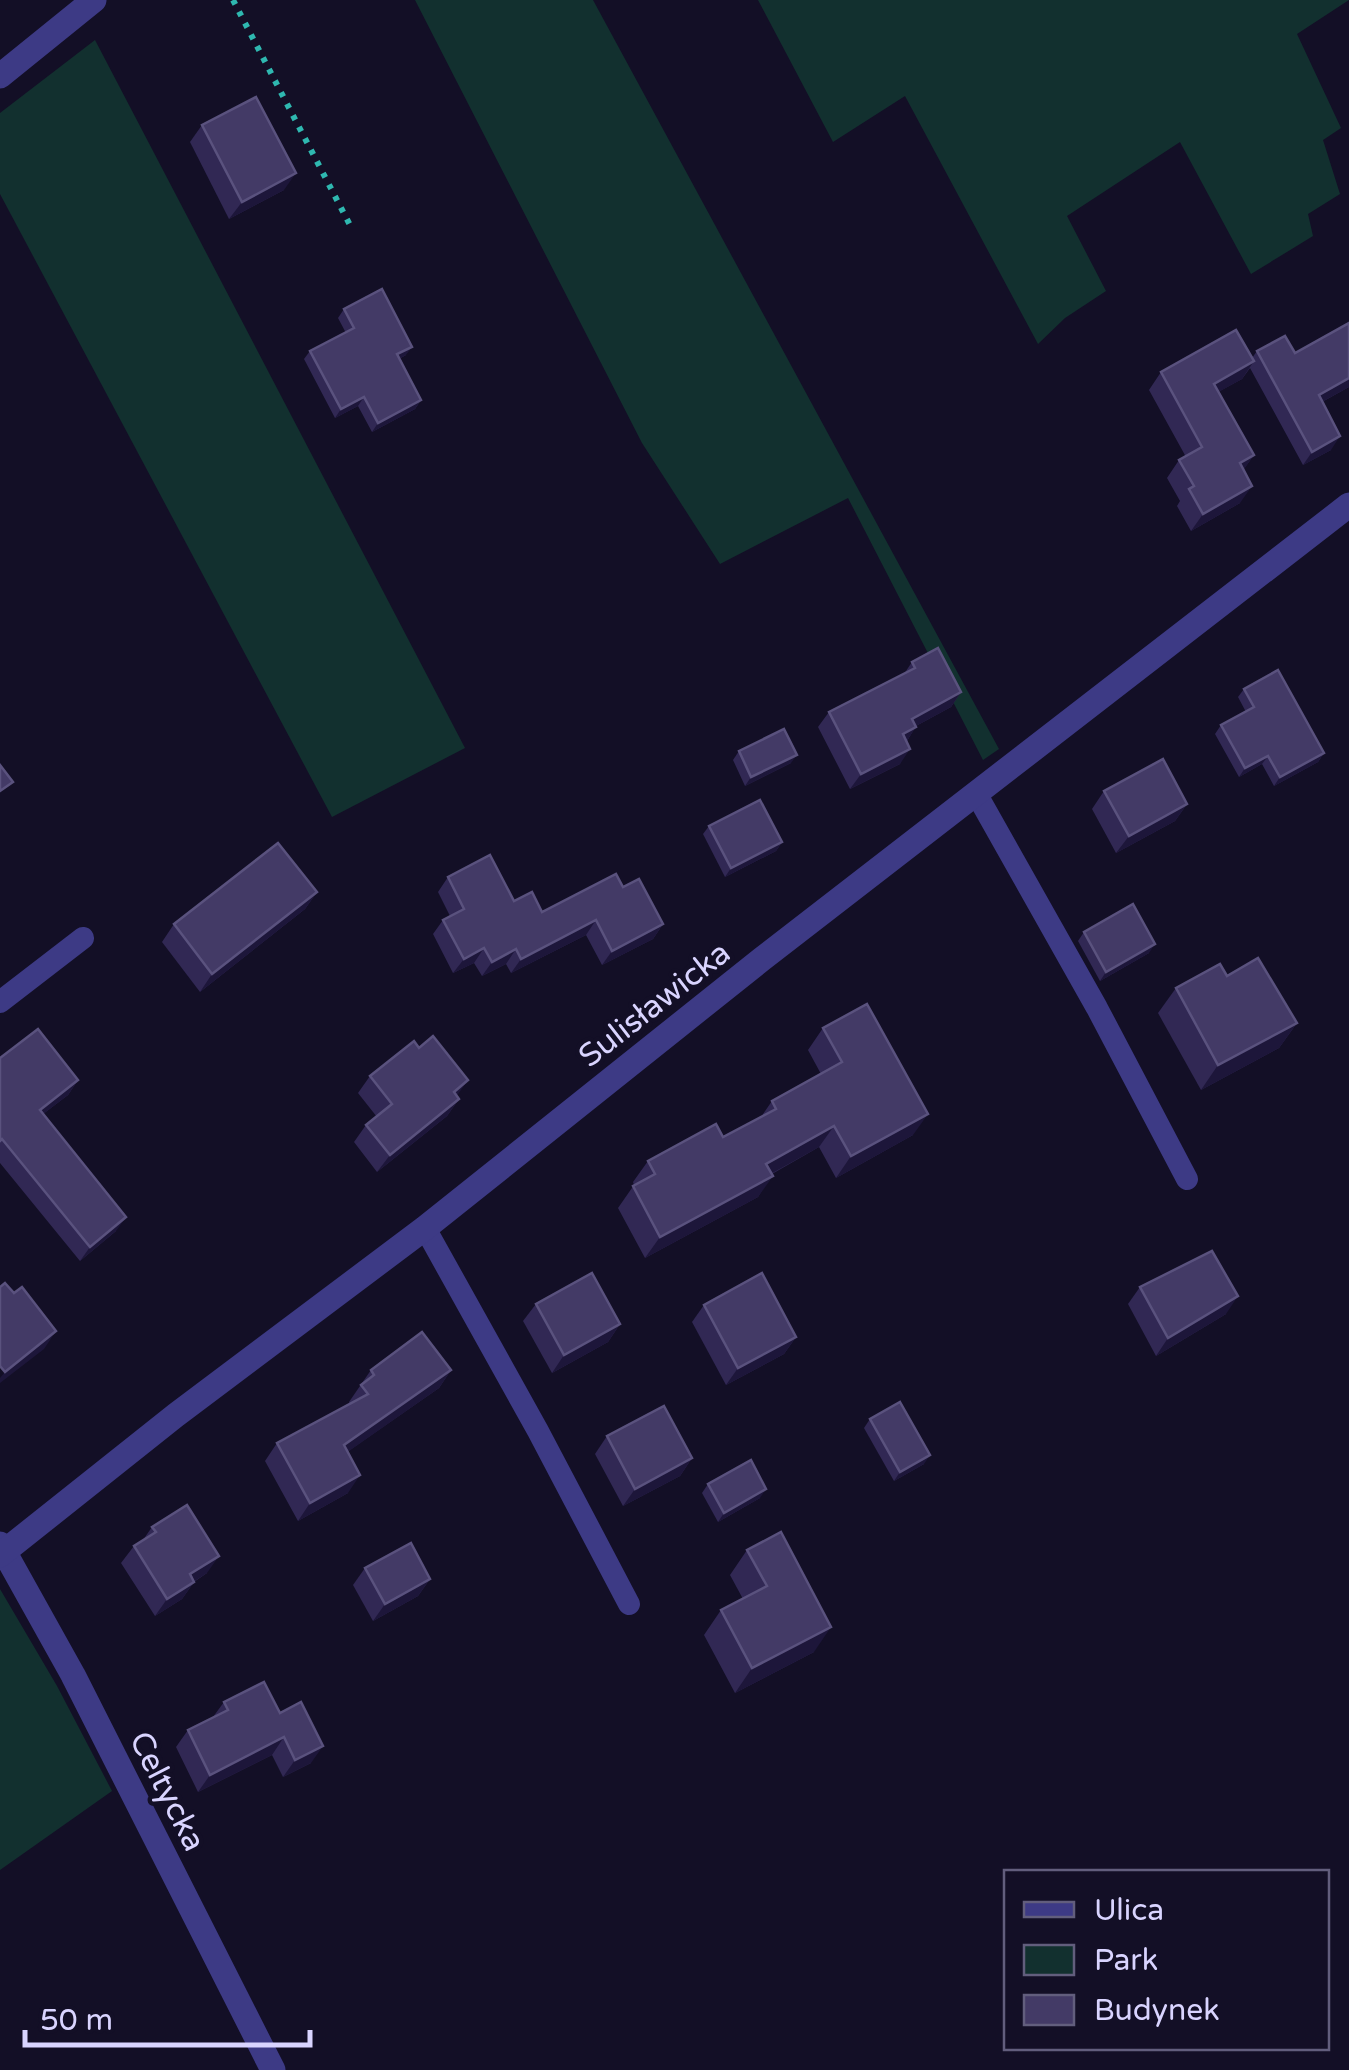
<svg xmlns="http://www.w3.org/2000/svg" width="1349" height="2070" font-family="'Varela Round',sans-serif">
  <rect width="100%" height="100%" fill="#130f26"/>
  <g fill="#12302f">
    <polygon points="415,0 593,0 999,749 983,760 848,498 720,564 642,443"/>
    <polygon points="758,0 1349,0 1297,34 1341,128 1323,140 1340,194 1308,214 1313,236 1251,274 1180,142 1067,216 1106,291 1065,318 1038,344 905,96 833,142"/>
    <polygon points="95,40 465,748 332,817 0,194 0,113"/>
    <polygon points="0,1589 57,1686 112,1791 0,1870"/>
  </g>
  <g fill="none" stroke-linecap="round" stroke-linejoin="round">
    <polyline stroke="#2fb8b0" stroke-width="6" stroke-dasharray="5 8" stroke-linecap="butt" points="233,0 351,227"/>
    <g stroke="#3d3a85" stroke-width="22">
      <polyline points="977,795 1097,1008 1187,1179"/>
      <polyline points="0,1002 83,938"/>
      <polyline points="425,1228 538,1431 629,1604"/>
    </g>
    <g stroke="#3d3a85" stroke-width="25">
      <polyline points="0,76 94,0"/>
      <polyline points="0,1544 73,1675 273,2070"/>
      <polyline points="0,1555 176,1415 425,1228 762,959 1349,505"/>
    </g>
  </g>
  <g fill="#312854">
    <polygon points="202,125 284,190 229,219 190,142"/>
    <polygon points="344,309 406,355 399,359 421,400 415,409 372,432 358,406 335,418 304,359 310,351 346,333 338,318"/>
    <polygon points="1349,323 1349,387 1322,402 1331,450 1303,465 1250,368 1242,379 1218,392 1254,455 1243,470 1240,503 1191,531 1177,506 1180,501 1167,478 1179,460 1186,457 1149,390 1161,372 1252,358 1257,351 1295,353"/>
    <polygon points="912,662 961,692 951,707 916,726 907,741 900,764 850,789 818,727 829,712 904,674"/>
    <polygon points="1244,689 1324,753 1318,762 1274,786 1262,764 1239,777 1215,734 1221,725 1246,712 1238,697"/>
    <polygon points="739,751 791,763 745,786 733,760"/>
    <polygon points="1104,791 1187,804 1175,821 1116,853 1092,809"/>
    <polygon points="709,826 782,842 776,851 725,877 703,834"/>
    <polygon points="448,877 542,912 623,887 663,924 653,939 602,965 586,935 511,973 506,964 482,976 474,963 453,973 433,934 443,920 450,916 438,892"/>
    <polygon points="317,892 305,909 200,992 162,942 174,924"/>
    <polygon points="1084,932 1149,953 1100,981 1078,941"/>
    <polygon points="1227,976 1297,1023 1279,1048 1201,1090 1158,1013 1176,988"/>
    <polygon points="823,1028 913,1135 836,1178 819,1147 772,1174 758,1197 645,1258 618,1208 634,1185 633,1182 648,1161 723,1137 761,1117 772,1101 821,1074 808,1050"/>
    <polygon points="0,1058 78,1080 68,1095 43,1114 116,1231 80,1261 0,1163"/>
    <polygon points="370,1076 457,1096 459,1099 447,1116 377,1172 354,1142 366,1125 377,1117 358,1093"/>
    <polygon points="1140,1287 1226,1314 1156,1356 1128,1304"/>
    <polygon points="536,1304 620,1324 608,1342 552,1373 523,1321"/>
    <polygon points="704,1305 796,1337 784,1354 726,1385 692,1322"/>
    <polygon points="371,1370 451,1370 439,1388 347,1452 348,1493 298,1521 265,1461 277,1443 350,1404 349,1402"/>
    <polygon points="870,1419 924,1464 894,1481 864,1428"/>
    <polygon points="607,1436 692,1458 680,1476 623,1506 595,1454"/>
    <polygon points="708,1484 760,1498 718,1522 702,1493"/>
    <polygon points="152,1527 207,1573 194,1582 182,1599 155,1616 121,1563 134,1546 143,1540"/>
    <polygon points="747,1550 814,1652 735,1693 704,1635 721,1610 743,1599 730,1575"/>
    <polygon points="365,1568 430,1579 418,1596 373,1621 353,1585"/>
    <polygon points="224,1702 280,1713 311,1763 283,1777 272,1755 198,1792 176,1747 188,1730 213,1717"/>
  </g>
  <g fill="#1d163a">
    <polygon points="296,173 284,190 229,219 242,202"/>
    <polygon points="412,347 406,355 391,363 397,354"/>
    <polygon points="1254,361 1242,379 1202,401 1214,384"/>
    <polygon points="1349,378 1349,387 1309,409 1319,395"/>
    <polygon points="364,397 358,406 335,418 341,409"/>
    <polygon points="421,400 415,409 372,432 378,423"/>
    <polygon points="1340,436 1331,450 1303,465 1312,452"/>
    <polygon points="1254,455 1242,472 1240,463"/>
    <polygon points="1252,486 1240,503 1191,531 1203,514"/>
    <polygon points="961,692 951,707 901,734 912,719"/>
    <polygon points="916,727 906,742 903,734"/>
    <polygon points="910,749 900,764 850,789 861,774"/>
    <polygon points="1324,753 1318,762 1274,786 1280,777"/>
    <polygon points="797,755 791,763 745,786 751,777"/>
    <polygon points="1268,756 1262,764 1239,777 1245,768"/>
    <polygon points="1187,804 1175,821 1116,853 1129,836"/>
    <polygon points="782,842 776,851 725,877 731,868"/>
    <polygon points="317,892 305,909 200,992 212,974"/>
    <polygon points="596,920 586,935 511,973 521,959"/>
    <polygon points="663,924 653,939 602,965 612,951"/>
    <polygon points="1155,944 1149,953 1100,981 1106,972"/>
    <polygon points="484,948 474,963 453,973 464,959"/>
    <polygon points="516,949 506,964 482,976 492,962"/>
    <polygon points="1297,1023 1279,1048 1201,1090 1218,1065"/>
    <polygon points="78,1080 68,1095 30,1124 40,1110"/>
    <polygon points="468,1080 456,1097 454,1092"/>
    <polygon points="459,1099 447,1116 377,1172 390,1155"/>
    <polygon points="928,1114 913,1135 836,1178 851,1156"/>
    <polygon points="834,1126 819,1147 751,1185 766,1164"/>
    <polygon points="773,1176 758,1197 645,1258 660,1237"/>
    <polygon points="126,1217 116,1231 80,1261 90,1247"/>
    <polygon points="1238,1296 1226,1314 1156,1356 1168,1338"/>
    <polygon points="620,1324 608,1342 552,1373 564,1355"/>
    <polygon points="56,1331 44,1349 0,1383 0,1378 5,1372"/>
    <polygon points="796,1337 784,1354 726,1385 738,1368"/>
    <polygon points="451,1370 439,1388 332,1463 344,1445"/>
    <polygon points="930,1455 924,1464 894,1481 900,1472"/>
    <polygon points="692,1458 680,1476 623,1506 635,1489"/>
    <polygon points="360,1475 348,1493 298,1521 310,1503"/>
    <polygon points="766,1489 760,1498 718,1522 724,1513"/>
    <polygon points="219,1556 207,1573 178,1592 190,1574"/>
    <polygon points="430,1579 418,1596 373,1621 385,1604"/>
    <polygon points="194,1582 182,1599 155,1616 167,1599"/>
    <polygon points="831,1627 814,1652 735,1693 752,1668"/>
    <polygon points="284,1737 272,1755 198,1792 210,1775"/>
    <polygon points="323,1746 311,1763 283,1777 295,1760"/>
  </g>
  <g fill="#433a66" stroke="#5a527e" stroke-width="2.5">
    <polygon points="256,97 296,173 242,202 202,125"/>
    <polygon points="382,289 412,347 397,354 421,400 378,423 364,397 341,409 310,351 354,328 344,309"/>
    <polygon points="1349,323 1349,378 1319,395 1340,436 1312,452 1257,351 1285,336 1295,353"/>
    <polygon points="1236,330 1254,361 1214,384 1254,455 1240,463 1252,486 1203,514 1189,489 1194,486 1179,460 1202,447 1161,372"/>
    <polygon points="938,648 961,692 912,719 916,727 903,734 910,749 861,774 829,712 915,668 912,662"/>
    <polygon points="1278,670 1324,753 1280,777 1268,756 1245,768 1221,725 1254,707 1244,689"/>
    <polygon points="784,729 797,755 751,777 739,751"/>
    <polygon points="1163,759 1187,804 1129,836 1104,791"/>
    <polygon points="0,765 13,782 0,791"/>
    <polygon points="760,800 782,842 731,868 709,826"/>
    <polygon points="278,843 317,892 212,974 174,924"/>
    <polygon points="490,855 514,901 532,892 542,912 616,874 623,887 639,879 663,924 612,951 596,920 521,959 516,949 492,962 484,948 464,959 443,920 464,909 448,877"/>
    <polygon points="1133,904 1155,944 1106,972 1084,932"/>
    <polygon points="1258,958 1297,1023 1218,1065 1176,988 1220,964 1227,976"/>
    <polygon points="867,1004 928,1114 851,1156 834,1126 766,1164 773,1176 660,1237 633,1186 655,1174 648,1161 716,1124 723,1137 776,1109 772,1101 842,1062 823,1028"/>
    <polygon points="38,1029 78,1080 40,1110 126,1217 90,1247 2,1139 0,1141 0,1058"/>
    <polygon points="433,1036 468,1080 454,1092 459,1099 390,1155 366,1125 392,1104 370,1076 414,1041 419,1048"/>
    <polygon points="1212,1251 1238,1296 1168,1338 1140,1287"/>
    <polygon points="592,1273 620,1324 564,1355 536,1304"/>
    <polygon points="762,1273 796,1337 738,1368 704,1305"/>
    <polygon points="5,1283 14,1293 22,1287 56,1331 5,1372 0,1366 0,1287"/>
    <polygon points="422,1332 451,1370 344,1445 360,1475 310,1503 277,1443 368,1394 361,1385 374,1375 371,1370"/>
    <polygon points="900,1402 930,1455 900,1472 870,1419"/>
    <polygon points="664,1406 692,1458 635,1489 607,1436"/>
    <polygon points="751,1460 766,1489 724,1513 708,1484"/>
    <polygon points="187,1505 219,1556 190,1574 194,1582 167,1599 134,1546 156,1532 152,1527"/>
    <polygon points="781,1532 831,1627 752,1668 721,1610 767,1586 747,1550"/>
    <polygon points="411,1543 430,1579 385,1604 365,1568"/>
    <polygon points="264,1682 280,1713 301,1702 323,1746 295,1760 284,1737 210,1775 188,1730 228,1710 224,1702"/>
  </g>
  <g text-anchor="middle" stroke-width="9" stroke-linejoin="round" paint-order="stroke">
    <g font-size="32" fill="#d9d4ff" stroke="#130f26">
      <text transform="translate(654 1004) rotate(-38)" y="11">Sulisławicka</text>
      <text transform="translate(168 1791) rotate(63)" y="11">Celtycka</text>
    </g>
  </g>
  <rect x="1004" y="1870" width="325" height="180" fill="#130f26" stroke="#625e7d" stroke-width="2.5"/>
  <rect x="1024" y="1902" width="50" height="15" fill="#3d3a85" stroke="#625e7d" stroke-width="2.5"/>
  <text x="1094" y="1920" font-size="30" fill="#d9d4ff">Ulica</text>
  <rect x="1024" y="1945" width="50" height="30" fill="#12302f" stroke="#625e7d" stroke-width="2.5"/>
  <text x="1094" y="1970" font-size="30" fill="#d9d4ff">Park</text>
  <rect x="1024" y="1995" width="50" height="30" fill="#433a66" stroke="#625e7d" stroke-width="2.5"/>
  <text x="1094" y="2020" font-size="30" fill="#d9d4ff">Budynek</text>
  <path d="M25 2030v15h285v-15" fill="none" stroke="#d9d4ff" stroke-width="5"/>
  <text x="40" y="2030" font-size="30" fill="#d9d4ff" stroke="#130f26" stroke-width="8" paint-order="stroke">50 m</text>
</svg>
